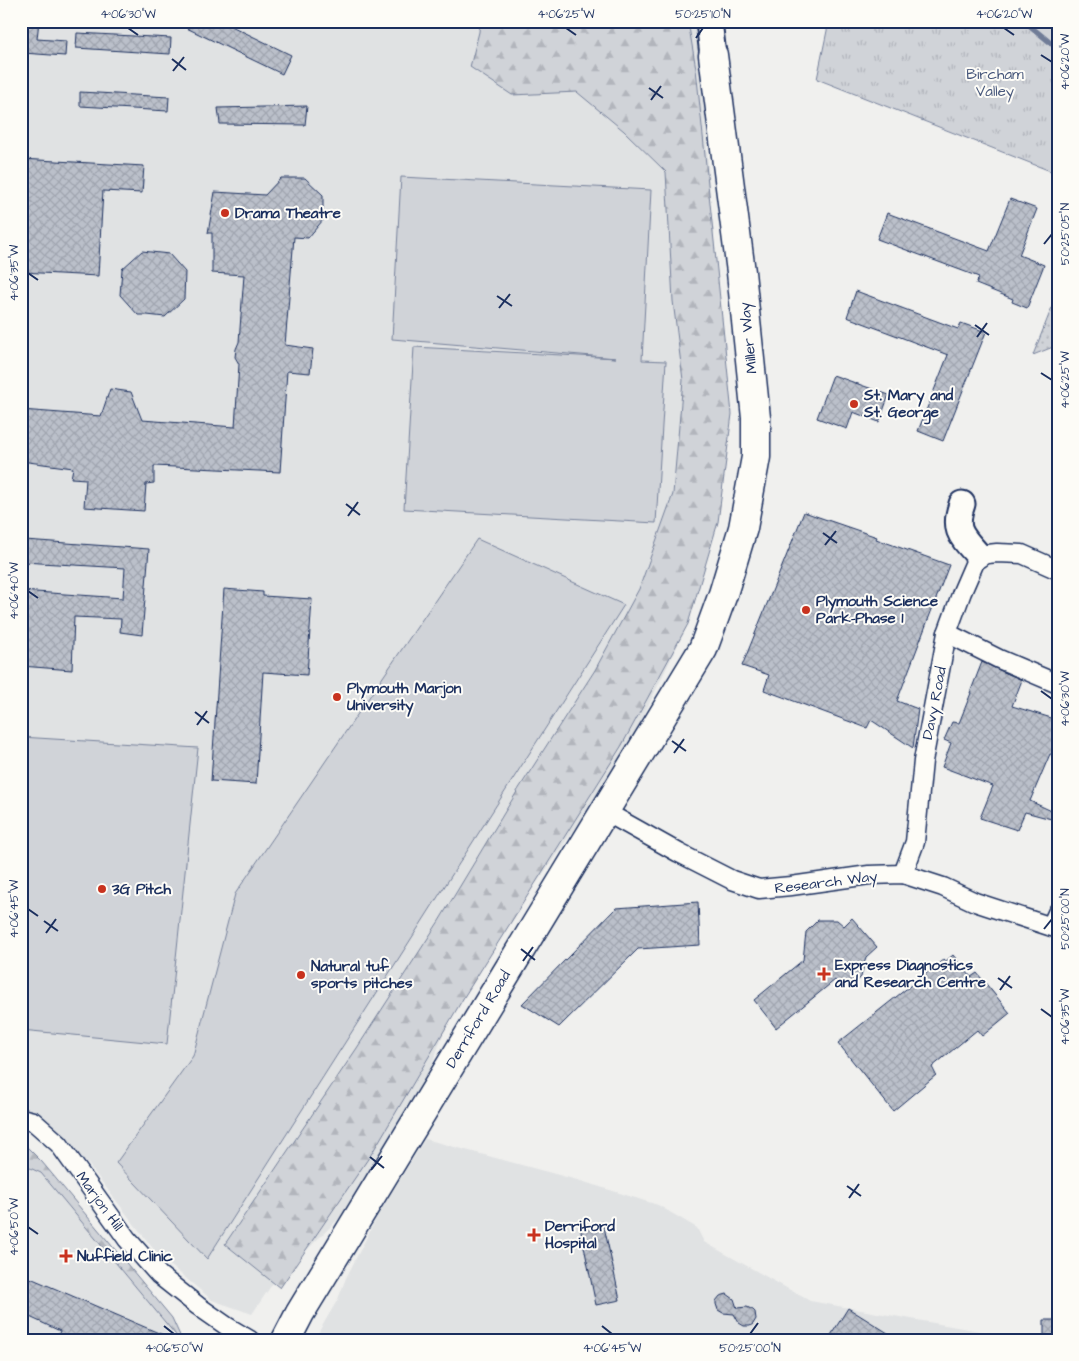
<svg xmlns="http://www.w3.org/2000/svg" width="1079" height="1361" font-family="'Architects Daughter',sans-serif">
  <defs>
    <pattern id="grass-dots" width="8" height="8" patternUnits="userSpaceOnUse" patternTransform="scale(1.25)"><rect width="8" height="8" fill="#d0d3d8"/><path d="M2 2h.1M6 6h.1" fill="none" stroke="#b2b5bc" stroke-width="1.8" stroke-linecap="round"/></pattern>
    <pattern id="forest-firs" width="22" height="20" patternUnits="userSpaceOnUse" patternTransform="scale(1.25)"><rect width="22" height="20" fill="#d0d3d8"/><path d="M5 1l3.5 6h-7zM16 11l3.5 6h-7z" fill="#b2b5bc"/></pattern>
    <pattern id="park-tufts" width="24" height="20" patternUnits="userSpaceOnUse" patternTransform="scale(1.25)"><rect width="24" height="20" fill="#d0d3d8"/><path d="M3 7l-1-3M5 7V3M7 7l1-3M15 17l-1-3M17 17v-4M19 17l1-3" fill="none" stroke="#b2b5bc"/></pattern>
    <pattern id="building-cross-hatch" width="8" height="8" patternUnits="userSpaceOnUse" patternTransform="scale(1.25)"><rect width="8" height="8" fill="#bbc0ca"/><path d="M0 0l8 8M0 8l8-8" fill="none" stroke="#a0a5b0"/></pattern>
  </defs>
  <rect width="100%" height="100%" fill="#f0f0ee"/>
  <filter id="ink" filterUnits="userSpaceOnUse"><feTurbulence type="fractalNoise" baseFrequency=".02" numOctaves="2"/><feDisplacementMap in="SourceGraphic" scale="10" xChannelSelector="R" yChannelSelector="G"/><feConvolveMatrix kernelMatrix="1 2 1 2 8 2 1 2 1" color-interpolation-filters="sRGB"/></filter>
  <g filter="url(#ink)">
    <g fill="#e0e2e3">
      <polygon points="21,21 697,21 702,51 710,199 732,414 718,522 688,624 617,770 457,994 421,1096 363,1195 273,1283 252,1314 212,1300 158,1255 88,1164 33,1122 21,1121"/>
      <polygon points="425,1139 581,1181 658,1205 697,1228 704,1242 810,1301 1029,1340 314,1340 338,1299 346,1278 379,1213"/>
      <polygon points="21,1164 41,1173 180,1340 21,1340"/>
    </g>
    <polygon fill="url(#grass-dots)" stroke="#76819b" points="1058,292 1058,349 1053,347 1033,355"/>
    <g fill="url(#forest-firs)" stroke="#76819b">
      <polygon points="480,21 688,21 696,69 732,414 718,522 688,624 622,745 464,997 372,1153 280,1288 225,1244 357,1048 439,921 518,790 595,670 639,589 673,494 683,380 673,301 666,172 624,131 577,92 512,95 470,67 479,32"/>
      <polygon points="21,1141 42,1162 172,1318 182,1340 180,1340 41,1173 21,1164"/>
    </g>
    <polygon fill="url(#park-tufts)" stroke="#76819b" points="829,21 1058,21 1058,174 817,79"/>
    <g fill="#d0d3d8" stroke="#76819b">
      <polygon points="401,177 651,190 642,360 666,361 656,523 404,509 414,347 616,358 392,339"/>
      <polygon points="477,539 624,605 207,1259 116,1163 193,1056 235,894"/>
      <polygon points="21,737 198,748 167,1044 21,1030"/>
    </g>
    <g fill="none" stroke-linecap="round" stroke-linejoin="round">
      <polyline stroke="#6f7b97" stroke-width="5" points="1024,21 1058,49"/>
    </g>
    <g fill="url(#building-cross-hatch)" stroke="#1b2f5e">
      <polygon points="25,21 39,21 37,39 66,41 65,56 23,53"/>
      <polygon points="172,21 221,21 291,55 282,74"/>
      <polygon points="77,33 171,38 170,54 76,48"/>
      <polygon points="80,92 169,97 168,111 80,106"/>
      <polygon points="307,106 305,125 220,124 218,108"/>
      <polygon points="21,159 144,166 142,193 103,191 98,276 21,272"/>
      <polygon points="281,178 305,178 323,195 323,220 308,238 294,237 285,345 313,349 310,373 287,371 280,472 154,466 154,483 146,484 144,511 84,507 86,479 71,478 73,468 21,461 21,410 101,416 110,389 131,392 142,420 235,427 239,364 235,357 236,349 239,342 244,275 212,273 212,233 208,233 215,192 265,195"/>
      <polygon points="1010,199 1037,209 1019,255 1044,265 1027,308 1012,302 1013,299 976,284 979,277 877,239 887,213 989,251"/>
      <polygon points="142,251 169,254 185,272 184,299 165,317 147,315 138,315 120,295 122,269"/>
      <polygon points="856,291 958,329 961,323 986,332 943,441 918,431 948,355 847,317"/>
      <polygon points="833,375 889,395 879,422 853,412 847,429 817,418"/>
      <polygon points="804,512 877,537 876,539 949,565 897,701 918,709 913,748 871,720 867,728 764,690 769,675 742,666"/>
      <polygon points="25,540 149,549 142,635 120,632 121,619 74,617 72,670 21,666 21,591 123,598 125,568 23,562"/>
      <polygon points="224,589 263,592 263,596 312,599 307,675 263,672 256,784 211,781"/>
      <polygon points="982,662 1022,680 1012,706 1058,720 1058,755 1050,754 1030,801 1058,814 1055,820 1025,812 1017,830 980,818 993,786 942,767 951,743 944,740 952,722 959,723 971,693 970,693"/>
      <polygon points="698,902 700,945 638,949 559,1027 522,1004 616,908"/>
      <polygon points="852,918 877,947 866,957 861,977 853,986 841,986 835,980 776,1028 754,1000 803,960 806,932 818,920 837,920 844,926"/>
      <polygon points="953,955 971,977 977,973 1010,1013 982,1036 977,1030 932,1067 936,1075 893,1111 838,1043 944,959 946,961"/>
      <polygon points="603,1222 620,1300 596,1305 580,1227"/>
      <polygon points="21,1274 175,1340 56,1340 60,1331 21,1313"/>
      <polygon points="727,1294 734,1299 737,1308 747,1307 753,1310 755,1312 756,1319 753,1324 750,1326 744,1326 739,1323 734,1314 723,1313 718,1310 716,1304 716,1301 720,1296"/>
      <polygon points="848,1308 899,1340 828,1340"/>
      <rect x="1044" y="1320" width="14" height="20"/>
    </g>
    <g fill="none" stroke-linecap="round" stroke-linejoin="round">
      <defs>
        <g id="street">
          <polyline points="947,633 999,659 1058,684"/>
          <polyline points="604,811 679,853 732,880 759,889 791,886 869,875 903,874 943,887 975,902 1058,929"/>
          <polyline points="903,874 915,842 923,761 947,633 962,592 978,555 997,553 1022,554 1058,570"/>
          <polyline points="1051,926 1058,911"/>
          <polyline points="21,1118 33,1121 59,1144 127,1239 159,1275 198,1306 228,1327 250,1340"/>
        </g>
        <g id="secondary">
          <polyline points="709,21 713,55"/>
          <path d="M962 504C953 530 961 536 978 555"/>
        </g>
        <polyline id="primary" points="286,1340 300,1313 345,1239 703,649 723,594 743,528 756,457 756,418 741,272 713,55"/>
      </defs>
      <use href="#street" stroke="#1b2f5e" stroke-width="21"/>
      <use href="#secondary" stroke="#1b2f5e" stroke-width="29"/>
      <use href="#primary" stroke="#1b2f5e" stroke-width="31"/>
      <use href="#street" stroke="#fdfcf7" stroke-width="18"/>
      <use href="#secondary" stroke="#fdfcf7" stroke-width="25"/>
      <use href="#primary" stroke="#fdfcf7" stroke-width="28"/>
    </g>
  </g>
  <path fill="none" stroke="#1b2f5e" stroke-width="2" d="M128 28 138 35M566 28 576 35M1004 28 1014 35M696 38 703 28M1041 55 1052 62M172 59 186 70M173 71 184 57M649 88 663 98M651 100 661 86M1044 244 1052 234M28 273 38 280M497 296 512 306M499 308 510 294M975 325 989 335M977 337 987 323M1041 373 1052 380M346 504 360 515M348 516 358 502M823 533 837 543M825 545 836 531M28 591 38 598M1041 691 1052 699M195 712 209 723M197 725 207 711M672 741 686 751M674 753 684 739M28 909 38 916M44 921 58 931M1044 929 1052 919M46 933 56 919M521 949 535 960M523 961 533 947M998 978 1012 988M1000 990 1010 976M1041 1009 1052 1017M370 1157 384 1168M371 1170 382 1156M847 1186 861 1196M849 1198 859 1184M28 1227 38 1234M164 1326 174 1334M602 1326 612 1334M750 1334 758 1323"/>
  <g fill="#c8321e" stroke="#fdfcf7" stroke-width="2">
    <circle cx="225" cy="213" r="5"/>
    <circle cx="854" cy="404" r="5"/>
    <circle cx="806" cy="610" r="5"/>
    <circle cx="337" cy="697" r="5"/>
    <circle cx="102" cy="889" r="5"/>
    <path d="M821.5 966.5h5v5h5v5h-5v5h-5v-5h-5v-5h5z"/>
    <circle cx="301" cy="975" r="5"/>
    <path d="M531.5 1227.5h5v5h5v5h-5v5h-5v-5h-5v-5h5z"/>
    <path d="M63.5 1248.5h5v5h5v5h-5v5h-5v-5h-5v-5h5z"/>
  </g>
  <g text-anchor="middle" stroke-width="4" stroke-linejoin="round" paint-order="stroke">
    <g font-size="15" fill="#48587c" stroke="#fdfcf7">
      <text x="995" y="79">Bircham<tspan x="995" dy="17">Valley</tspan></text>
    </g>
    <g font-size="15" font-weight="bold" fill="#1b2f5e" stroke="#fdfcf7" text-anchor="start">
      <text x="235" y="218">Drama Theatre</text>
      <text x="864" y="400">St. Mary and<tspan x="864" dy="17">St. George</tspan></text>
      <text x="816" y="606">Plymouth Science<tspan x="816" dy="17">Park-Phase 1</tspan></text>
      <text x="347" y="693">Plymouth Marjon<tspan x="347" dy="17">University</tspan></text>
      <text x="112" y="894">3G Pitch</text>
      <text x="835" y="970">Express Diagnostics<tspan x="835" dy="17">and Research Centre</tspan></text>
      <text x="311" y="971">Natural tuf<tspan x="311" dy="17">sports pitches</tspan></text>
      <text x="545" y="1231">Derriford<tspan x="545" dy="17">Hospital</tspan></text>
      <text x="77" y="1261">Nuffield Clinic</text>
    </g>
    <g font-size="15" fill="#1b2f5e" stroke="#fdfcf7">
      <text transform="translate(748 338) rotate(-96)" y="5">Miller Way</text>
      <text transform="translate(934 703) rotate(-79)" y="5">Davy Road</text>
      <text transform="translate(826 882) rotate(-7)" y="5">Research Way</text>
      <text transform="translate(478 1019) rotate(-59)" y="5">Derriford Road</text>
      <text transform="translate(100 1201) rotate(54)" y="5">Marjon Hill</text>
    </g>
  </g>
  <rect width="1079" height="1361" fill="none" stroke="#fdfcf7" stroke-width="55"/>
  <rect x="28" y="28" width="1024" height="1306" fill="none" stroke="#1b2f5e" stroke-width="2"/>
  <g font-size="12" text-anchor="middle" fill="#1b2f5e">
    <text x="128" y="18">4°06'30"W</text>
    <text x="566" y="18">4°06'25"W</text>
    <text x="703" y="18">50°25'10"N</text>
    <text x="1004" y="18">4°06'20"W</text>
    <text transform="translate(1065 62) rotate(-90)" y="4">4°06'20"W</text>
    <text transform="translate(1065 234) rotate(-90)" y="4">50°25'05"N</text>
    <text transform="translate(14 273) rotate(-90)" y="4">4°06'35"W</text>
    <text transform="translate(1065 380) rotate(-90)" y="4">4°06'25"W</text>
    <text transform="translate(14 591) rotate(-90)" y="4">4°06'40"W</text>
    <text transform="translate(1065 699) rotate(-90)" y="4">4°06'30"W</text>
    <text transform="translate(14 909) rotate(-90)" y="4">4°06'45"W</text>
    <text transform="translate(1065 919) rotate(-90)" y="4">50°25'00"N</text>
    <text transform="translate(1065 1017) rotate(-90)" y="4">4°06'35"W</text>
    <text transform="translate(14 1227) rotate(-90)" y="4">4°06'50"W</text>
    <text x="174" y="1352">4°06'50"W</text>
    <text x="612" y="1352">4°06'45"W</text>
    <text x="750" y="1352">50°25'00"N</text>
  </g>
</svg>
